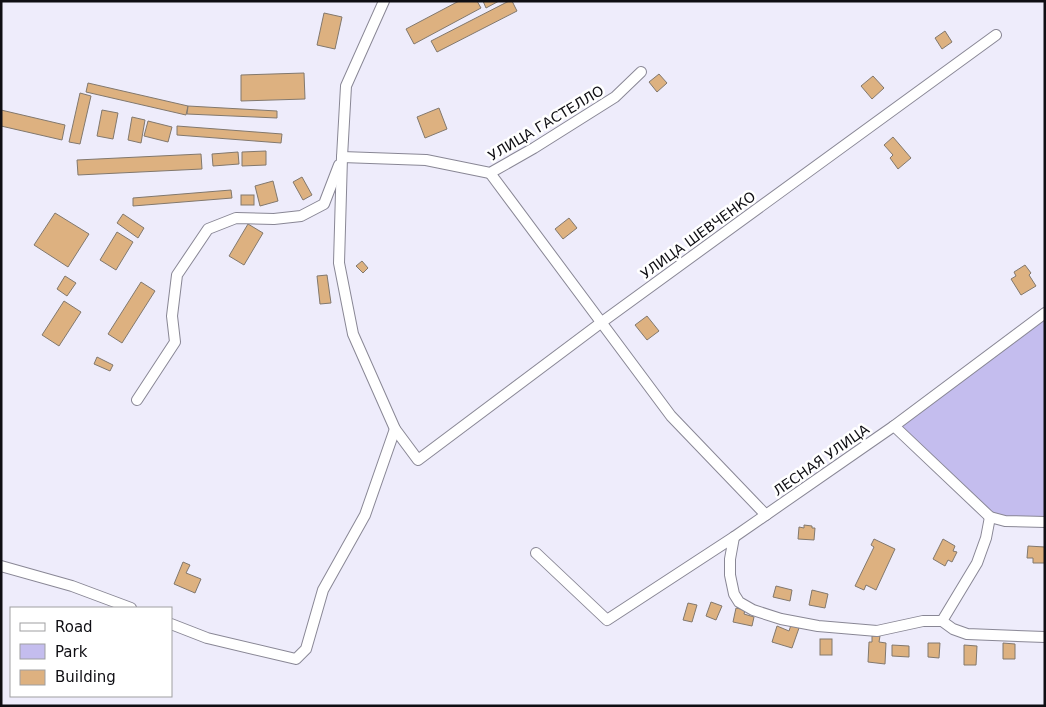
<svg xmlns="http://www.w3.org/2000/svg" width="1046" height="707" font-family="'DejaVu Sans',sans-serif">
  <rect width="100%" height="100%" fill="#eeecfb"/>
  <polygon fill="#c4bdee" points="1045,313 1045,522 990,517 894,426"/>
  <g fill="#ddb180" stroke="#82786d">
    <polygon points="459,1 477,1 481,8 414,44 406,29"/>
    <polygon points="483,1 499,1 486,8"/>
    <polygon points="509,1 512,1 517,11 437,52 431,41"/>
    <polygon points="324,13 342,17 335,49 317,45"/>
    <polygon points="945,31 952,42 942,49 935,38"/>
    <polygon points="304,73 305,99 241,101 241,75"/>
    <polygon points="659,74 667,83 657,92 649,82"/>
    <polygon points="873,76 884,88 872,99 861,86"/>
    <polygon points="88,83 188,106 186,115 86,92"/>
    <polygon points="80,93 91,96 80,144 69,142"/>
    <polygon points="188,106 277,111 277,118 187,114"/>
    <polygon points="439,108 447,129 425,138 417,117"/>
    <polygon points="1,110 65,125 62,140 1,126"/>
    <polygon points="102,110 118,113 113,139 97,136"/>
    <polygon points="132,117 145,120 141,143 128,140"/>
    <polygon points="148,121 172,127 168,142 144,136"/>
    <polygon points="177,126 282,134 281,143 177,135"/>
    <polygon points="893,137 911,158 898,169 890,158 893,155 884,145"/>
    <polygon points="266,151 266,165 242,166 242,152"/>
    <polygon points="238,152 239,164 213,166 212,154"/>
    <polygon points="201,154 202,169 78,175 77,160"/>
    <polygon points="302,177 312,195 303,200 293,182"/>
    <polygon points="273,181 278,201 260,206 255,186"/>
    <polygon points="231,190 232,198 133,206 133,198"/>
    <rect x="241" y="195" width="13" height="10"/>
    <polygon points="55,213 89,234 68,267 34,245"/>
    <polygon points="123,214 144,228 138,238 117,223"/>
    <polygon points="569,218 577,228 563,239 555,229"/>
    <polygon points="248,224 263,233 244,265 229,256"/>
    <polygon points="117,232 133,242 116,270 100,260"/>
    <polygon points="362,261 368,268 363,273 356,266"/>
    <polygon points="1025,265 1031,273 1029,275 1036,286 1021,295 1011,279 1016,276 1014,272"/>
    <polygon points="327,275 331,303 320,304 317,276"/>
    <polygon points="65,276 76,283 67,296 57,289"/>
    <polygon points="141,282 155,291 122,343 108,334"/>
    <polygon points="64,301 81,312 59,346 42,335"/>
    <polygon points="647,316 659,331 647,340 635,325"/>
    <polygon points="97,357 113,365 110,371 94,364"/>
    <polygon points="804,525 812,526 812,528 815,528 814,540 798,539 799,527 804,528"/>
    <polygon points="874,539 895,549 876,590 866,585 864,590 855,586 874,547 871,545"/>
    <polygon points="943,539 955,546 953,551 957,552 952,562 948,560 945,566 933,559"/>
    <polygon points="1028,546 1045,547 1045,563 1033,563 1033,558 1027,558"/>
    <polygon points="183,562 190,565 186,573 201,579 195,593 174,584"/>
    <polygon points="776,586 792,590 790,601 773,597"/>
    <polygon points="812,590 828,594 825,608 809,605"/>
    <polygon points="711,602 722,606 716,620 706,616"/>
    <polygon points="688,603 697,605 692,622 683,620"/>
    <polygon points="736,608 745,610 744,614 754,617 752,626 733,622"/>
    <polygon points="791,625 799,628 792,648 772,642 777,626 789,631"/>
    <polygon points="872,636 880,636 879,642 886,643 885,664 868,662 869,642 872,642"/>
    <rect x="820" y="639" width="12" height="16"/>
    <polygon points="928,643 940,643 939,658 928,657"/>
    <polygon points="1003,643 1015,644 1015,659 1003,659"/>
    <polygon points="892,645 909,646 909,657 892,656"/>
    <polygon points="964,645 977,646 976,665 964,665"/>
  </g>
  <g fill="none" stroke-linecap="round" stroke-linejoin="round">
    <defs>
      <g id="minor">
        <polyline points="384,1 346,86 342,157 339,263 353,334 395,429 418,460 602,322 996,35"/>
        <polyline points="342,157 426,160 490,173 534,148 615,97 641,72"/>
        <polyline points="490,173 671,416 766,515"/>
        <polyline points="137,400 175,342 172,316 177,275 208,229 236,218 274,219 301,216 324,204 339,165"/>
        <polyline points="894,426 990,517 1005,521 1045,522"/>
        <polyline points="734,537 730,559 730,575 734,594 739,602 753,610 781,619 818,626 877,631 923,621 942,621 953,629 967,634 1045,637"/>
        <polyline points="536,553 607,620 734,537 894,426 1045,313"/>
        <polyline points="1,566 72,586 131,608"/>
        <polyline points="942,621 977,563 986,538 990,517"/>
        <polyline points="171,624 207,638 296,659 306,649 323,590 365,515 395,429"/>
      </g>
    </defs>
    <use href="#minor" stroke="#898795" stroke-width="12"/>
    <use href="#minor" stroke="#fff" stroke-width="10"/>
  </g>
  <g text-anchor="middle" stroke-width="5" stroke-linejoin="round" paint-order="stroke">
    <g font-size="14" fill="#0f0e13" stroke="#fff">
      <text transform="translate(546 123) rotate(-31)" y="5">УЛИЦА ГАСТЕЛЛО</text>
      <text transform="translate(698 235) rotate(-36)" y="5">УЛИЦА ШЕВЧЕНКО</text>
      <text transform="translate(821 460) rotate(-35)" y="5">ЛЕСНАЯ УЛИЦА</text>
    </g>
  </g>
  <rect width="1046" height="707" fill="none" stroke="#0f0e13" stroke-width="5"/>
  <rect x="10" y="607" width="162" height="90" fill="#ffffff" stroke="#9f9fa1"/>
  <rect x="20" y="623" width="25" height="8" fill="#ffffff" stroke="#9f9fa1"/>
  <text x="55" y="632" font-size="15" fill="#0f0e13">Road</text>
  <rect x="20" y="644" width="25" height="15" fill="#c4bdee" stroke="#9f9fa1"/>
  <text x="55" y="657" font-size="15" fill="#0f0e13">Park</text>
  <rect x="20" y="670" width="25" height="15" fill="#ddb180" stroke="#9f9fa1"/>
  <text x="55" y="682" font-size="15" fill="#0f0e13">Building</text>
</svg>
